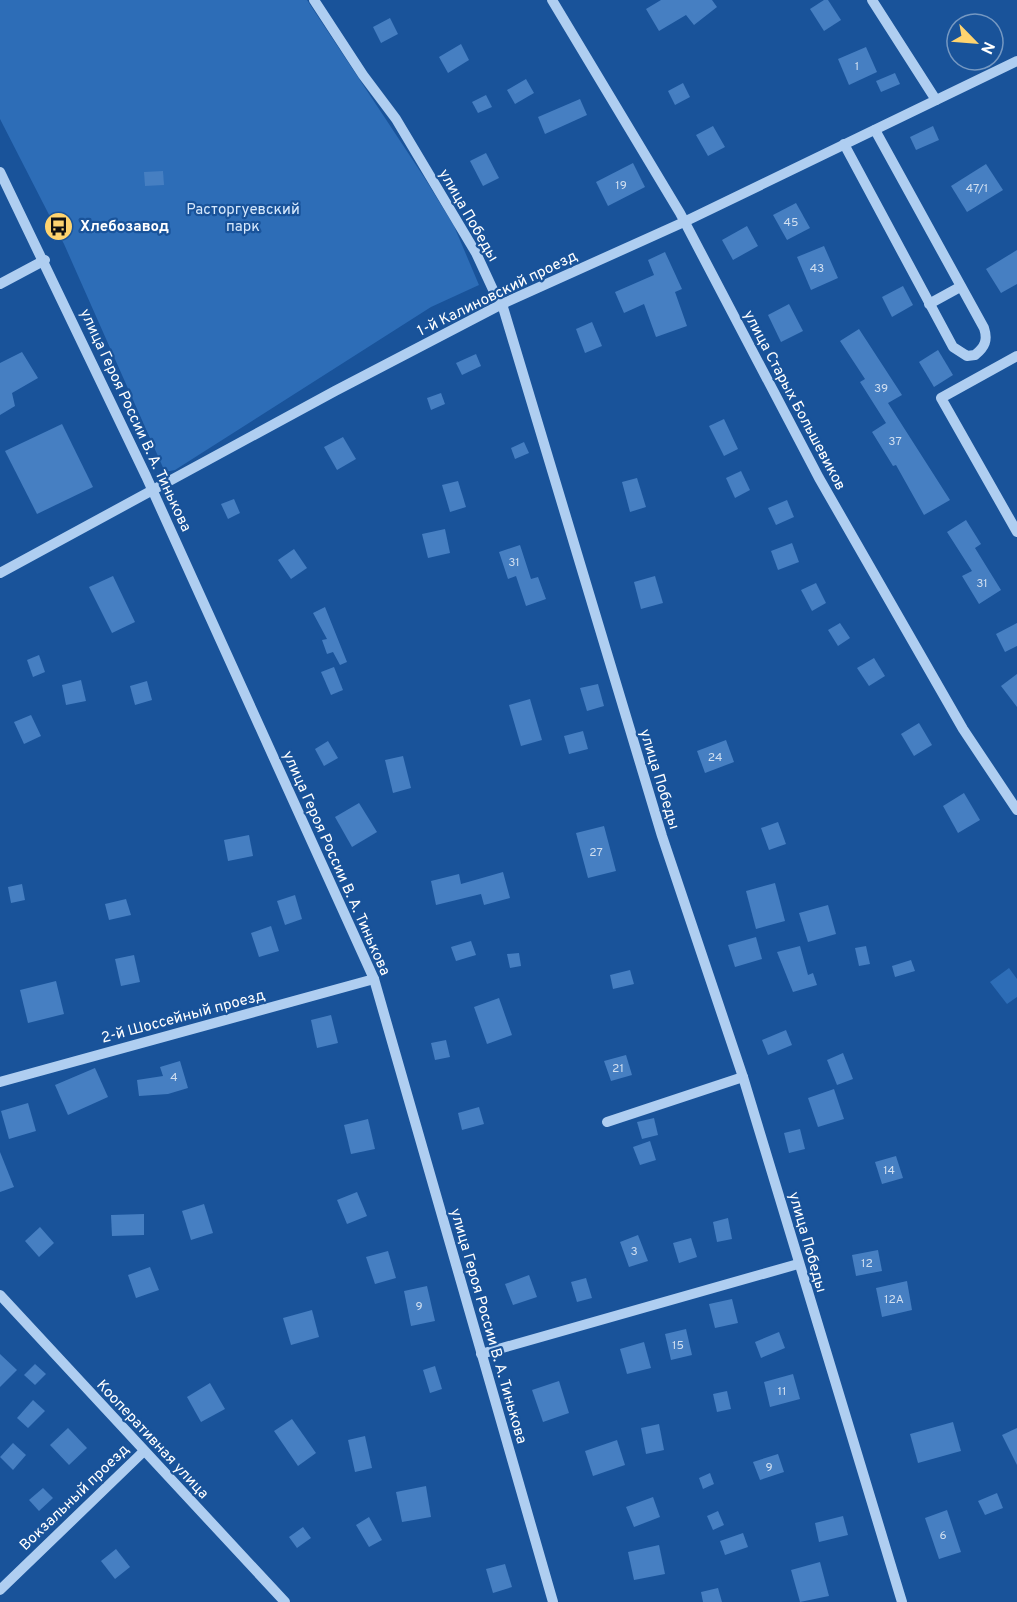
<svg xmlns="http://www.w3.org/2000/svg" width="1017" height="1602" font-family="Overpass,sans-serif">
  <rect width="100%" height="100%" fill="#19539a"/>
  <g fill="#2d6db7">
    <polygon points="0,0 307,0 424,177 454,226 479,285 431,307 175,470 165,472 64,244 0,119"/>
    <polygon points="1009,968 1017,979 1017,997 1007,1004 990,982"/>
  </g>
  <g fill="#467fc2">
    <polygon points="661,0 712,0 717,7 694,25 686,15 659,31 646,9"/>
    <polygon points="824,0 828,0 841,20 824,31 810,9"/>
    <polygon points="390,18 398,34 381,43 373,27"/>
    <polygon points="461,44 469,60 448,73 439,57"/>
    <polygon points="866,47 877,72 849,85 838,59"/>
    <polygon points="895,73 900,84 881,92 876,81"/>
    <polygon points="526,79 534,93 515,104 507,90"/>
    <polygon points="683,83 690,97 675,105 668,91"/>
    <polygon points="486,95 492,107 478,113 472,102"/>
    <polygon points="580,99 587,115 545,134 538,117"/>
    <polygon points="713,126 725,147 708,156 696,135"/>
    <polygon points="933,126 939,140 916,150 910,137"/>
    <polygon points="486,153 499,178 483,186 470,161"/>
    <polygon points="633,163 645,187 608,206 596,182"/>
    <polygon points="986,164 1003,190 967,212 951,186"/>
    <polygon points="163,171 164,185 145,186 144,172"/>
    <polygon points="796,203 810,228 787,240 773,215"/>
    <polygon points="747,226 758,246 733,260 722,240"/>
    <polygon points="824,246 838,278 811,290 797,257"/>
    <polygon points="1017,250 1017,284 1001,293 986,269"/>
    <polygon points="665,252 682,289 675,292 687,326 656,337 644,304 624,313 615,292 654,275 648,260"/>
    <polygon points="903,286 913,305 892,317 882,297"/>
    <polygon points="789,304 803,331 781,342 768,315"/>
    <polygon points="592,322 602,346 585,353 576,329"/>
    <polygon points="859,329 902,395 888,403 950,500 924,515 896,465 893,466 872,432 886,423 860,382 865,379 840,341"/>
    <polygon points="938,350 953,375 934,387 919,362"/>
    <polygon points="22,352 38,378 12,393 15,406 0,415 0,363"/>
    <polygon points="476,354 481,366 462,375 456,363"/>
    <polygon points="441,393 445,404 431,410 427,398"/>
    <polygon points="724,419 738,449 724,456 709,426"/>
    <polygon points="62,424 93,487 37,514 5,451"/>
    <polygon points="343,437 356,459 337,470 324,447"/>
    <polygon points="524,442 529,453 515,459 511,448"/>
    <polygon points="741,471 750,490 735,498 726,478"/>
    <polygon points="637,478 646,507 630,512 622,482"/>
    <polygon points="458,481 466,507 450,512 442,485"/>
    <polygon points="234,499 240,513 228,519 221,504"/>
    <polygon points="787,500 794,517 776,525 768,508"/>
    <polygon points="966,520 981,544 975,548 1001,590 979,604 962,576 972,571 947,532"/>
    <polygon points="445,529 450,553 428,558 422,534"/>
    <polygon points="792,543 799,562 778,570 771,551"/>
    <polygon points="520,545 531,579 538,577 546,599 526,606 516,576 508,579 499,552"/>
    <polygon points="294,549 307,568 291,579 278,560"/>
    <polygon points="113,576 135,622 112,633 89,587"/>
    <polygon points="655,576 663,603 641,609 634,582"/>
    <polygon points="816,583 826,603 812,611 801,590"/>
    <polygon points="325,607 347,662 340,665 333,652 327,654 322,640 327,639 313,613"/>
    <polygon points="840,623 850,638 838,646 828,630"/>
    <polygon points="1017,623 1017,646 1005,652 996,634"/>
    <polygon points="39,655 45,672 33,677 27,660"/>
    <polygon points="874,658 885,676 869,686 857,668"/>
    <polygon points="334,667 343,690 331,695 321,672"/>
    <polygon points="1017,674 1017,707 1001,686"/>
    <polygon points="81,680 86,701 66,705 62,685"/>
    <polygon points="147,681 152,700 135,705 130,686"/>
    <polygon points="598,684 604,706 587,711 580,688"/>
    <polygon points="530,699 542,740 521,746 509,705"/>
    <polygon points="31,715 41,736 24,744 14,722"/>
    <polygon points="919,723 932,745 914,756 901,734"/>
    <polygon points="583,731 588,749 569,754 564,736"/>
    <polygon points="726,740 734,762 705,773 697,751"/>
    <polygon points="328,741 338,758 324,766 315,749"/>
    <polygon points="403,756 411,788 393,793 385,760"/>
    <polygon points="964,793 980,820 958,833 943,806"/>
    <polygon points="359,803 377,832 352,847 335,817"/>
    <polygon points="778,822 786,844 769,850 761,828"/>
    <polygon points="604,826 616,871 588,878 576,833"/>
    <polygon points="249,835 253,856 228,861 224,840"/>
    <polygon points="503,872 510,898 484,905 481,894 436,905 431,881 459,874 461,884"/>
    <polygon points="775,883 785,921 756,929 746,891"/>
    <polygon points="22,884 25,900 11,903 8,887"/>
    <polygon points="295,895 302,919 285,925 277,901"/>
    <polygon points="126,899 131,915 109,920 105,904"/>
    <polygon points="828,905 836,934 808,942 799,913"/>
    <polygon points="271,926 279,951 259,957 251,933"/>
    <polygon points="756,937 762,959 735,967 728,945"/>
    <polygon points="471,941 476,955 456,961 451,947"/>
    <polygon points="800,946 808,975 813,973 817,985 793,992 777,952"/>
    <polygon points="866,946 870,964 859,966 855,948"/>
    <polygon points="519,953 521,966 510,968 507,954"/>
    <polygon points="134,955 140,982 121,986 115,959"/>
    <polygon points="911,960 915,971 895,977 892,966"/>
    <polygon points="630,970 634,984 613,989 610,975"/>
    <polygon points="56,981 64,1014 28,1023 20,990"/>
    <polygon points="499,998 512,1035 487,1044 474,1007"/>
    <polygon points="331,1015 338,1043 317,1048 311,1020"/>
    <polygon points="786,1030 792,1045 768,1055 762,1040"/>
    <polygon points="446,1040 450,1057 435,1060 431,1043"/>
    <polygon points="843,1053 853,1079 837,1085 827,1060"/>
    <polygon points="626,1055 632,1075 611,1081 604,1061"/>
    <polygon points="180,1061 188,1088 168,1094 139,1096 137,1080 163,1076 160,1067"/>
    <polygon points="95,1068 108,1097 68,1115 55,1085"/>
    <polygon points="834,1089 844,1119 818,1127 808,1098"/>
    <polygon points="28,1103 36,1131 9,1139 1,1111"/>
    <polygon points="479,1107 484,1124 462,1130 458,1113"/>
    <polygon points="654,1118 658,1135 642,1139 637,1122"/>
    <polygon points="368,1119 375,1149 351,1154 344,1125"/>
    <polygon points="800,1129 805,1149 789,1153 784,1133"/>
    <polygon points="650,1141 656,1160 640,1165 633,1147"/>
    <polygon points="0,1152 14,1187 0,1192"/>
    <polygon points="896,1156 903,1178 882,1184 875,1162"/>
    <polygon points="357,1192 367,1216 347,1224 337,1200"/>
    <polygon points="204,1204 213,1233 191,1240 182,1211"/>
    <polygon points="144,1214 144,1235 112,1236 111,1215"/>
    <polygon points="728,1218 732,1239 717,1242 713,1222"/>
    <polygon points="40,1227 54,1243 39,1257 25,1241"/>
    <polygon points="638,1235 648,1261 629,1267 620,1242"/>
    <polygon points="691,1238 697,1257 679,1263 673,1243"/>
    <polygon points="878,1250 882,1271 856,1276 852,1255"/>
    <polygon points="388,1251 396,1278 375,1284 366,1257"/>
    <polygon points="150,1267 159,1290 136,1298 128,1275"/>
    <polygon points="529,1275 537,1297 513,1305 505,1284"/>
    <polygon points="586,1278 592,1298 577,1302 571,1282"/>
    <polygon points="907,1281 912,1310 882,1317 876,1288"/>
    <polygon points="427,1286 435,1321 411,1326 404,1291"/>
    <polygon points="732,1299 738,1323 715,1328 709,1304"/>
    <polygon points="312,1310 319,1337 291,1345 283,1318"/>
    <polygon points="686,1329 692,1355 671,1360 665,1334"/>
    <polygon points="779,1332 785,1348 761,1358 755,1342"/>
    <polygon points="644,1342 651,1368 627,1374 620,1349"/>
    <polygon points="0,1354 17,1370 0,1387"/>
    <polygon points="35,1364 46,1374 35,1385 24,1375"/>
    <polygon points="435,1366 442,1389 430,1393 423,1370"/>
    <polygon points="793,1374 800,1399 770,1407 764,1382"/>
    <polygon points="559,1381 569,1413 543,1422 532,1390"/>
    <polygon points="210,1383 225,1409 201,1422 187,1397"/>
    <polygon points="727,1391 731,1409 717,1412 713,1394"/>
    <polygon points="33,1400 45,1411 28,1428 17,1418"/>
    <polygon points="292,1419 316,1453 298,1466 274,1431"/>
    <polygon points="953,1422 961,1451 918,1463 910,1434"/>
    <polygon points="659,1424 664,1450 646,1454 641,1428"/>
    <polygon points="68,1428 87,1448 69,1465 50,1445"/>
    <polygon points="1017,1428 1017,1465 1002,1435"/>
    <polygon points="365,1436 372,1468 355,1472 348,1440"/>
    <polygon points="617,1440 625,1465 593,1476 585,1451"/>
    <polygon points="13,1443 26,1455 13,1470 0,1457"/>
    <polygon points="778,1454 784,1472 760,1480 753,1462"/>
    <polygon points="710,1473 714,1484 703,1489 699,1478"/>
    <polygon points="426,1486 431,1517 402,1522 396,1492"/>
    <polygon points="43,1488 53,1498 39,1511 29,1500"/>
    <polygon points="997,1493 1003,1508 985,1515 978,1501"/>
    <polygon points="653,1497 660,1517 634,1527 626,1507"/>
    <polygon points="947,1510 961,1552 939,1559 925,1518"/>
    <polygon points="718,1511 724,1525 713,1530 707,1516"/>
    <polygon points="843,1516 848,1535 819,1542 815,1523"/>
    <polygon points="369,1517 382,1540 369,1547 356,1525"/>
    <polygon points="303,1527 311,1538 297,1548 289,1537"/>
    <polygon points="743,1533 748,1547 725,1555 720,1541"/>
    <polygon points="659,1545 665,1574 634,1580 628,1552"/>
    <polygon points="116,1549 130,1567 115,1579 101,1561"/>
    <polygon points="820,1562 829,1596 800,1602 791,1570"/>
    <polygon points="505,1564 512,1587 493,1593 486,1569"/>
    <polygon points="718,1588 722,1602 703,1602 701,1592"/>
  </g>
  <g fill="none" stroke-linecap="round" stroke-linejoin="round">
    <g stroke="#afcef1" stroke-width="10">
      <polyline points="314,0 363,75 396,119 476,253 495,294 502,304 662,836 743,1077 902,1602"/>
      <polyline points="552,0 680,213 819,478 963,729 1017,810"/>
      <polyline points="872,0 936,100"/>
      <path d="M844 144 953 347 967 356 975 355C985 347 988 340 984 328L875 130"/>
      <polyline points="0,172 146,476 374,979 553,1602"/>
      <polyline points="0,284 45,260"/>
      <polyline points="929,304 960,287"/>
      <polyline points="1017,356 941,398 1017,532"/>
      <polyline points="0,573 335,391 502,304 684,222 1017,61"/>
      <polyline points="0,1082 374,979"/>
      <polyline points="607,1122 743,1077"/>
      <polyline points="0,1295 285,1602"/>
      <polyline points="481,1354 798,1264"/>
      <polyline points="0,1590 144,1451"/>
    </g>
  </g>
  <defs>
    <symbol id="bus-disc" viewBox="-11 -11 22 22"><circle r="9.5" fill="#ffd46f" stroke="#19539a"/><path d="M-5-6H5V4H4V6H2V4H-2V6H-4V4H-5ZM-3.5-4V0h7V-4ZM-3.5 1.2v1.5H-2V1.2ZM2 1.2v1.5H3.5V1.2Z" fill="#111"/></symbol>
  </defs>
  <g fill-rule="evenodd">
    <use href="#bus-disc" x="42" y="210" width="33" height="33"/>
  </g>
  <g text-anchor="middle" stroke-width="4.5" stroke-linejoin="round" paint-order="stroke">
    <g font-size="12" fill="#d1dff0">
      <text x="857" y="70">1</text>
      <text x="621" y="189">19</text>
      <text x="977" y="192">47/1</text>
      <text x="791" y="226">45</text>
      <text x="817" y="272">43</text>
      <text x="881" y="392">39</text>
      <text x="895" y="445">37</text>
      <text x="514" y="566">31</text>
      <text x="982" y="587">31</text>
      <text x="715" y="761">24</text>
      <text x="596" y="856">27</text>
      <text x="618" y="1072">21</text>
      <text x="174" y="1081">4</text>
      <text x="889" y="1174">14</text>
      <text x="634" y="1255">3</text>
      <text x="867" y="1267">12</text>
      <text x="894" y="1303">12А</text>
      <text x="419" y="1310">9</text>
      <text x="678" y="1349">15</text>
      <text x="782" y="1395">11</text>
      <text x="769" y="1471">9</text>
      <text x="943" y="1539">6</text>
    </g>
    <g font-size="15" fill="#d6e8fc" stroke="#19539a">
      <text x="243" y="214">Расторгуевский<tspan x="243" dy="17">парк</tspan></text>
    </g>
    <g font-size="15" fill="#fff" stroke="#19539a">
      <text transform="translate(469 215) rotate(60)" y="5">улица Победы</text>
      <text transform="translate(497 293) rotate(-26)" y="5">1-й Калиновский проезд</text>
      <text transform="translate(795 400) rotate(62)" y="5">улица Старых Большевиков</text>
      <text transform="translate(136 420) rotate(65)" y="5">улица Героя России В. А. Тинькова</text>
      <text transform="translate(660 779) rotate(73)" y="5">улица Победы</text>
      <text transform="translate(337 863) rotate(66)" y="5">улица Героя России В. А. Тинькова</text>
      <text transform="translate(183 1016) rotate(-15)" y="5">2-й Шоссейный проезд</text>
      <text transform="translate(808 1242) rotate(74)" y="5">улица Победы</text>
      <text transform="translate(489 1326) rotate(74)" y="5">улица Героя России В. А. Тинькова</text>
      <text transform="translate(153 1439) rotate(47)" y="5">Кооперативная улица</text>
      <text transform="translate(74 1497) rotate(-44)" y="5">Вокзальный проезд</text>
    </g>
    <g font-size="15" font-weight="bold" fill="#fff" stroke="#19539a" text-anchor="start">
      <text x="80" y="231">Хлебозавод</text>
    </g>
  </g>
  <g transform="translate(975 42) rotate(115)"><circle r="28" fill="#19539a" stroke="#7598c2" stroke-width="1.5"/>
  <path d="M0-4.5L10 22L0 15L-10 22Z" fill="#ffd46f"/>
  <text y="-9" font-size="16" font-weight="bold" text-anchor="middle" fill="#ffffff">N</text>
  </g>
</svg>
